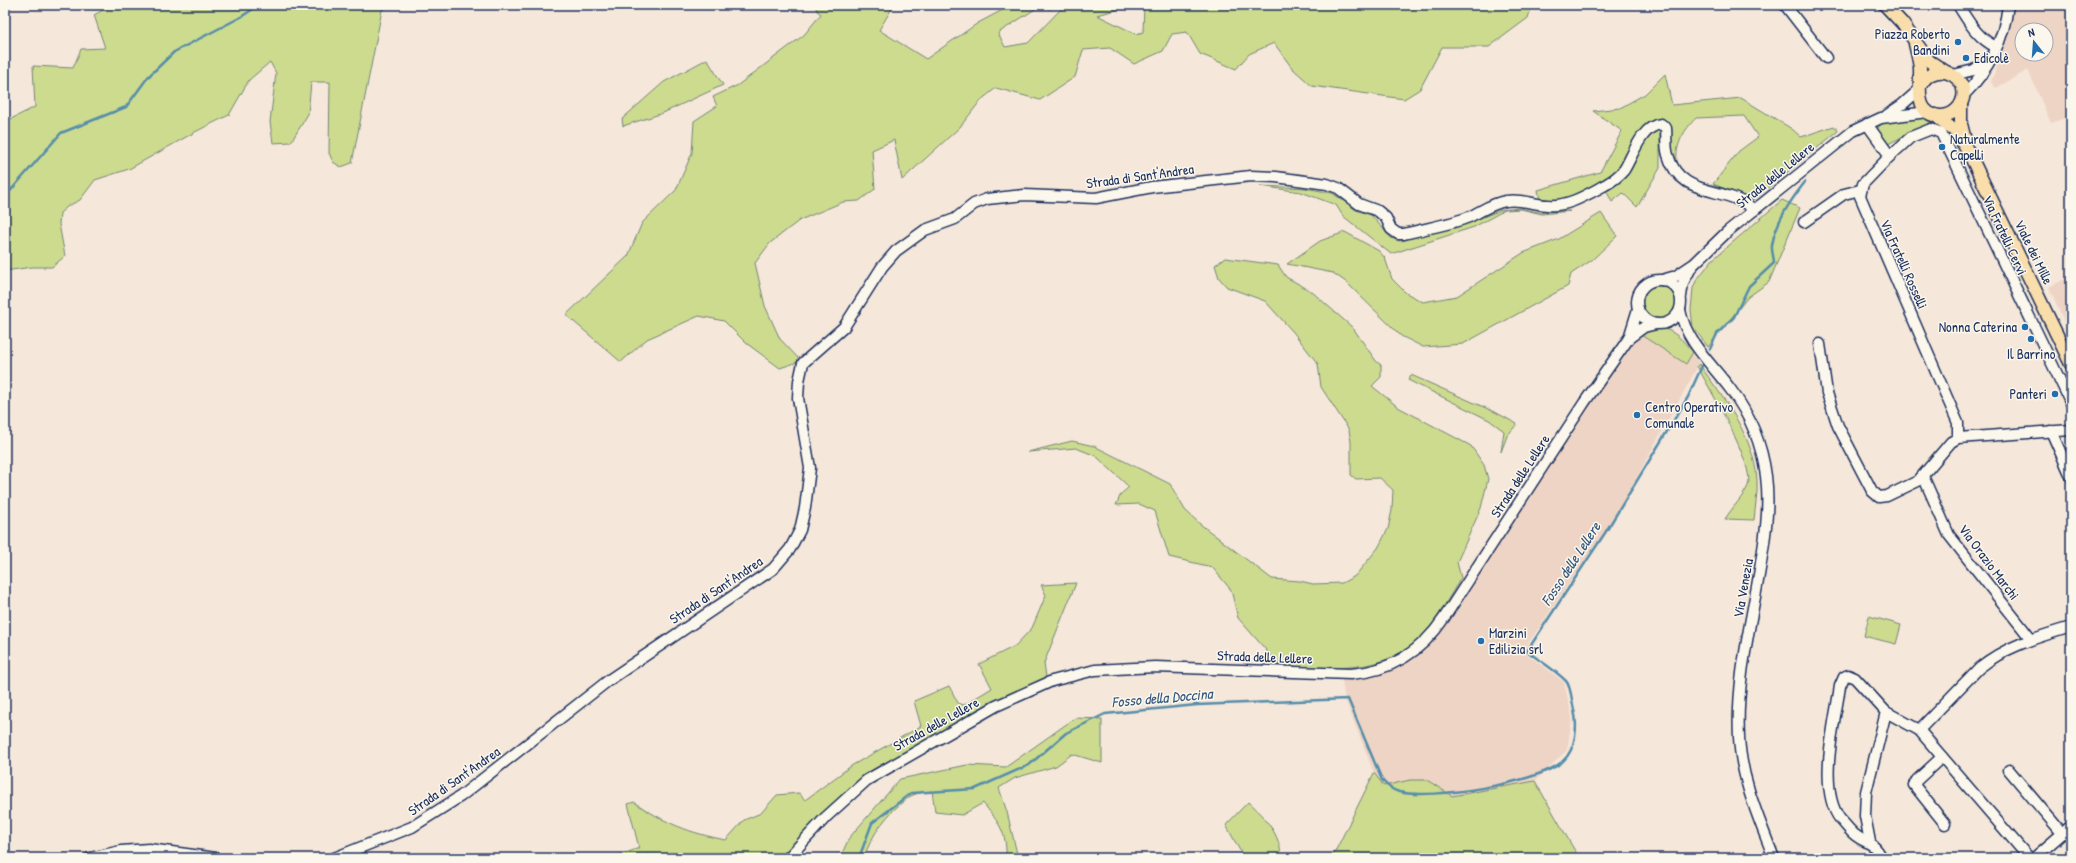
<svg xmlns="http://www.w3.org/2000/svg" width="2076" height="863" font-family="'Patrick Hand',sans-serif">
  <rect width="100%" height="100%" fill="#f5e7da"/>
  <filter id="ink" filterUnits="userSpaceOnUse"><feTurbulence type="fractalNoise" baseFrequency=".025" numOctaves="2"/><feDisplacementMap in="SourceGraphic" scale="8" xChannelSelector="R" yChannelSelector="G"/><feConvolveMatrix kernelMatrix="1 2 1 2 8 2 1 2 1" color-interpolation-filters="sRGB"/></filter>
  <g filter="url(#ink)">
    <g fill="#eed4c4" fill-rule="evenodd">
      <path d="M2013 5H2069L2071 11V116L2051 123 2028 70 1996 88 1991 82 2006 42 2011 27ZM2022 30H2046V54H2022Z"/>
      <polygon points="2071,276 2071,337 2049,287"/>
      <polygon points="1628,327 1686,364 1693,352 1699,364 1616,515 1523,651 1564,682 1572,718 1567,750 1535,781 1452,796 1427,780 1410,780 1384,786 1374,773 1345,699 1340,668 1367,665 1423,636"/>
    </g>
    <g fill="#ccdb8e" stroke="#748576">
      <polygon points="112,5 389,5 382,10 352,163 341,167 333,162 329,153 330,82 311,82 308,114 291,142 273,143 270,122 276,73 270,62 249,80 229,115 195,132 129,169 95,180 80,200 68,206 60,213 59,224 65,256 52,267 32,267 5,271 5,122 35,107 33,66 73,68 81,49 105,48 94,15"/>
      <polygon points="815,5 894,5 879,30 926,59 978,23 1012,5 1057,5 1050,9 1040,6 998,33 1005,47 1028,43 1060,10 1072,5 1135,5 1097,15 1136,34 1143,32 1144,5 1532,5 1528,18 1489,47 1442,47 1420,89 1404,99 1312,86 1292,68 1274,43 1249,54 1236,69 1200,54 1187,32 1172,34 1163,51 1134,64 1110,48 1083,50 1075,77 1040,100 996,88 981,100 960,127 902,180 894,140 872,150 875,189 859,201 843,202 800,220 770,243 755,263 765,306 780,339 801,361 780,368 746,343 724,321 699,316 647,339 621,362 566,315 628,256 642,223 676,190 692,153 694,121 717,106 713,97 738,85 804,35 821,14 817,11"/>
      <polygon points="707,59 723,85 663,113 623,126 622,119 664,82"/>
      <path d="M1665 74 1672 105 1741 98 1792 129 1801 137 1834 126 1838 131 1753 200 1713 184 1739 151 1758 137 1744 116 1696 118C1684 130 1675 145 1677 162L1672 163 1670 126 1660 118 1646 128 1617 174 1574 197 1557 202 1540 201 1538 190 1600 172 1622 131 1593 111 1620 108 1645 94Z"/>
      <polygon points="1923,116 1932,119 1930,123 1890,143 1887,144 1877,130 1881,123"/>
      <polygon points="1658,129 1660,135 1660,168 1637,207 1623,193 1612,202 1606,190 1653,133"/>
      <polygon points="1260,186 1305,188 1332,193 1356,210 1371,215 1391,238 1400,241 1457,227 1501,210 1519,208 1538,212 1570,211 1542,214 1521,209 1505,210 1474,227 1391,254 1343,216 1336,205 1301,192"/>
      <polygon points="1782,200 1800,208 1769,282 1748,297 1708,347 1693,327 1691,310 1693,288 1696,281 1712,260"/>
      <polygon points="1601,213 1617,236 1592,260 1571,274 1568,286 1463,344 1423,347 1401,336 1346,282 1333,273 1287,264 1320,241 1345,232 1379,251 1385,258 1392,279 1406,293 1423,302 1457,296 1523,253 1559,239"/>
      <path d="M1225 258 1278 265 1286 277 1311 291 1353 328 1376 361 1381 365V377L1372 386 1398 407 1471 446 1484 465 1488 479 1481 508 1457 562 1461 578C1450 595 1436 622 1422 637 1386 675 1328 668 1280 666L1238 618 1231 590 1212 567 1169 557 1155 511 1139 504 1116 505 1121 494 1129 487 1096 456 1076 448 1028 452 1072 441 1094 446 1170 484 1185 510 1200 524 1272 579 1300 581 1313 584 1342 583 1355 576 1378 548 1388 529 1392 510 1393 490 1380 478 1356 479 1351 475V442L1349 430 1321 387 1318 364 1294 333 1265 301 1227 287 1219 278 1215 265Z"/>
      <circle cx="1659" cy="302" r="17"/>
      <path d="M1659 328C1675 330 1682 340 1693 352L1686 364 1641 335 1651 330Z"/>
      <path d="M1699 364C1724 399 1754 436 1757 480 1758 493 1755 507 1754 520L1725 519C1732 508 1743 497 1748 486 1756 466 1708 386 1697 366Z"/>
      <polygon points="1411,375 1495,412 1517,424 1507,436 1501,452 1504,431 1489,420 1408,380"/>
      <path d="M1076 583 1044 663 1046 677 997 700 876 768 855 783 816 820 780 858H613L639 848 628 804 634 802C665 823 689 833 726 840L744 820 761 813 777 795 799 793 805 800 851 766 921 726 914 701 949 686 958 703 964 705 992 688 979 664 1015 646 1032 628 1046 595 1041 585Z"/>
      <polygon points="1869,616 1901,625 1896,644 1864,636"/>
      <path d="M1075 718 1102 719V763L1072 754 1056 766 1015 778 999 788 1007 812 1018 858H1006C1007 832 999 823 983 803L962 815 935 812 932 791C925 792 914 793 908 798 888 812 871 835 864 858H840L849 838 900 779 967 765 1006 767Z"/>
      <polygon points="1374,773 1384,786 1410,780 1427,780 1452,796 1535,781 1579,858 1332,858"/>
      <path d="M1248 802C1265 818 1281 834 1281 858H1244L1226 825Z"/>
    </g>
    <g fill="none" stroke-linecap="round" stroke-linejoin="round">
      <g stroke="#568daa" stroke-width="2.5">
        <polyline points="5,197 61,133 126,107 148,77 174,52 241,17 259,5"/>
        <path d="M1710 349 1717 334 1734 317 1749 286 1774 263C1774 257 1771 250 1772 245 1776 221 1791 200 1805 182"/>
        <path d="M859 858 872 823 911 793 975 789 1029 765 1066 733 1105 714 1197 705 1348 699 1382 780C1387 786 1392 790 1399 792 1430 800 1540 783 1563 761 1576 749 1578 726 1574 710 1572 702 1571 686 1566 681 1555 670 1540 661 1527 651L1605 533 1688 397 1702 366"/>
      </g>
      <defs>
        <g id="minor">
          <polyline points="1785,5 1826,58"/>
          <path d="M1958 5C1969 22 1977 38 1996 47"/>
          <polyline points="1953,75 1974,70 1990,58"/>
          <path d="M1963 96C1988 71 2004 40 2008 5"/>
          <polyline points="1887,115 1903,104 1919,90"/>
          <polyline points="1867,124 1890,156 1863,184 1860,196 1958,423 1958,438"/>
          <polyline points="1890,156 1911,137 1931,129 1941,133 2071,403"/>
          <polyline points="1804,222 1844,194 1860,190"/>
          <polyline points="1662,280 1676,276 1694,264 1728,231 1853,131 1881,118 1927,112"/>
          <circle cx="1659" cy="302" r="22"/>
          <polyline points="1681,296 1683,283 1692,266"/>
          <path d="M1680 310C1686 342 1712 364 1731 390 1750 415 1762 445 1766 476 1770 507 1765 538 1760 569 1751 624 1736 680 1739 737 1741 779 1759 819 1774 858"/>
          <polyline points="1629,338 1644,327 1656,324"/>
          <polyline points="1820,344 1827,393 1838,426 1872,491 1879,497 1887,496 1918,481 1951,442 1958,438 2071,430"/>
          <polyline points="2051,431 2071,476"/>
          <polyline points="1923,476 1949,535 2031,639"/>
          <path d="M1919 730 1979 668C2006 646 2038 637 2071 627"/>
          <polyline points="1942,757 1917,780 1914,785 1945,824"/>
          <polyline points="2009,770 2062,833"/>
          <polyline points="1870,842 1865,816 1866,792 1886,712"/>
          <polyline points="90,858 121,851 149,849 216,858"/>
          <path d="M334 858 412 827 461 796 609 680 773 569 790 549 800 530 805 508 810 468 798 398 799 381 803 363 844 327 882 267 896 251 925 230 955 219 974 204 987 199 1024 195 1096 198 1152 187 1251 176 1276 177 1327 184 1338 188 1359 204 1378 211 1386 218 1391 229 1398 234H1404C1426 228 1449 225 1469 217 1482 211 1492 203 1506 201 1520 198 1534 205 1548 205 1568 207 1588 194 1605 185 1612 181 1619 176 1624 170 1633 156 1641 126 1661 124L1666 128C1667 137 1665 146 1668 155 1680 199 1727 185 1754 210"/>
          <path d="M788 858 826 817 867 780 996 706 1052 681 1095 670 1155 667 1351 674C1392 671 1422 651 1444 618L1584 403 1629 338 1638 309"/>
          <path d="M1882 858C1872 840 1868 845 1855 835 1849 830 1845 824 1840 819 1817 788 1835 722 1840 686L1844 677 1848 675 1855 678 1886 712 1919 730 2029 858"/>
          <polyline points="2034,858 2071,826"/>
        </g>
        <g id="major">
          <polyline points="1885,5 1902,23 1929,61 1946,72"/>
          <path d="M1915 44C1917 52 1919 60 1920 68 1921 85 1913 116 1941 116 1948 116 1955 112 1959 107 1977 81 1937 55 1920 86"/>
          <polyline points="1961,104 1961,124 1965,140"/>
          <polyline points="1935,115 1956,132 1969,153 2071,364"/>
        </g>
      </defs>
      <use href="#minor" stroke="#1b2f5e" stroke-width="13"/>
      <use href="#major" stroke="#1b2f5e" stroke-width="15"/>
      <use href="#minor" stroke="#fbf7ec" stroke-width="10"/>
      <use href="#major" stroke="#f9ddab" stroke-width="12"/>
    </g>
  </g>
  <g fill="#1f6fb2" stroke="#fbf7ec" stroke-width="1.5">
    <circle cx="1958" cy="42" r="4"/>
    <circle cx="1966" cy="58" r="4"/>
    <circle cx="1942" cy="147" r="4"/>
    <circle cx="2025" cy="327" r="4"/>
    <circle cx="2031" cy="339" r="4"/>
    <circle cx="2055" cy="394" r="4"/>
    <circle cx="1637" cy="415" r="4"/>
    <circle cx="1481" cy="641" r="4"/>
  </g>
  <g text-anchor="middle" stroke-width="3" stroke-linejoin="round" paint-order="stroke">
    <g font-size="14" fill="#1b2f5e" stroke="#fbf7ec" text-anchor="start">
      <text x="1950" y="39" text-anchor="end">Piazza Roberto<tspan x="1950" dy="16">Bandini</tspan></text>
      <text x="1974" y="63">Edicolè</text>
      <text x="1950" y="144">Naturalmente<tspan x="1950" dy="16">Capelli</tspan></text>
      <text x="2017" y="332" text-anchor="end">Nonna Caterina</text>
      <text x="2031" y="359" text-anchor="middle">Il Barrino</text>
      <text x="2047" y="399" text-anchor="end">Panteri</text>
      <text x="1645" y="412">Centro Operativo<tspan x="1645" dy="16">Comunale</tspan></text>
      <text x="1489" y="638">Marzini<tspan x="1489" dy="16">Edilizia srl</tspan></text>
    </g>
    <g font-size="14" fill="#1b2f5e" stroke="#fbf7ec">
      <text transform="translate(1775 175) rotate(-39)" y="5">Strada delle Lellere</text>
      <text transform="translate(1140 176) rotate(-8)" y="5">Strada di Sant'Andrea</text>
      <text transform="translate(2005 235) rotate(65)" y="5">Via Fratelli Cervi</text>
      <text transform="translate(2034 252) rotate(64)" y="5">Viale dei Mille</text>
      <text transform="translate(1904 264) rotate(66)" y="5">Via Fratelli Rosselli</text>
      <text transform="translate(1520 476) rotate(-57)" y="5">Strada delle Lellere</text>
      <text transform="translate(1989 562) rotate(53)" y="5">Via Orazio Marchi</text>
      <text transform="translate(1743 588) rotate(-80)" y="5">Via Venezia</text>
      <text transform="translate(716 590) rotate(-34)" y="5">Strada di Sant'Andrea</text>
      <text transform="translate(1265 657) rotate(2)" y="5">Strada delle Lellere</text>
      <text transform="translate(936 724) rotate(-29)" y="5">Strada delle Lellere</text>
      <text transform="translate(454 781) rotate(-35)" y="5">Strada di Sant'Andrea</text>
    </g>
    <g font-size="15" font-style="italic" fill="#34567e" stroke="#fbf7ec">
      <text transform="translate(1571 564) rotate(-57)" y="5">Fosso delle Lellere</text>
      <text transform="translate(1162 698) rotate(-5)" y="5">Fosso della Doccina</text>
    </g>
  </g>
  <rect width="2076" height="863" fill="none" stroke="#fbf7ec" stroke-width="20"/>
  <rect x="10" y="10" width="2056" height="843" fill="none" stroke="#1b2f5e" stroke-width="1.5" filter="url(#ink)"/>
  <g transform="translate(2034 42) rotate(343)"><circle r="19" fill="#fbf7ec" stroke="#a1a7b3"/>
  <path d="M0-3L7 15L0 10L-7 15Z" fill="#1f6fb2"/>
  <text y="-6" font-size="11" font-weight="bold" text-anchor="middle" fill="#1b2f5e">N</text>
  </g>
</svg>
